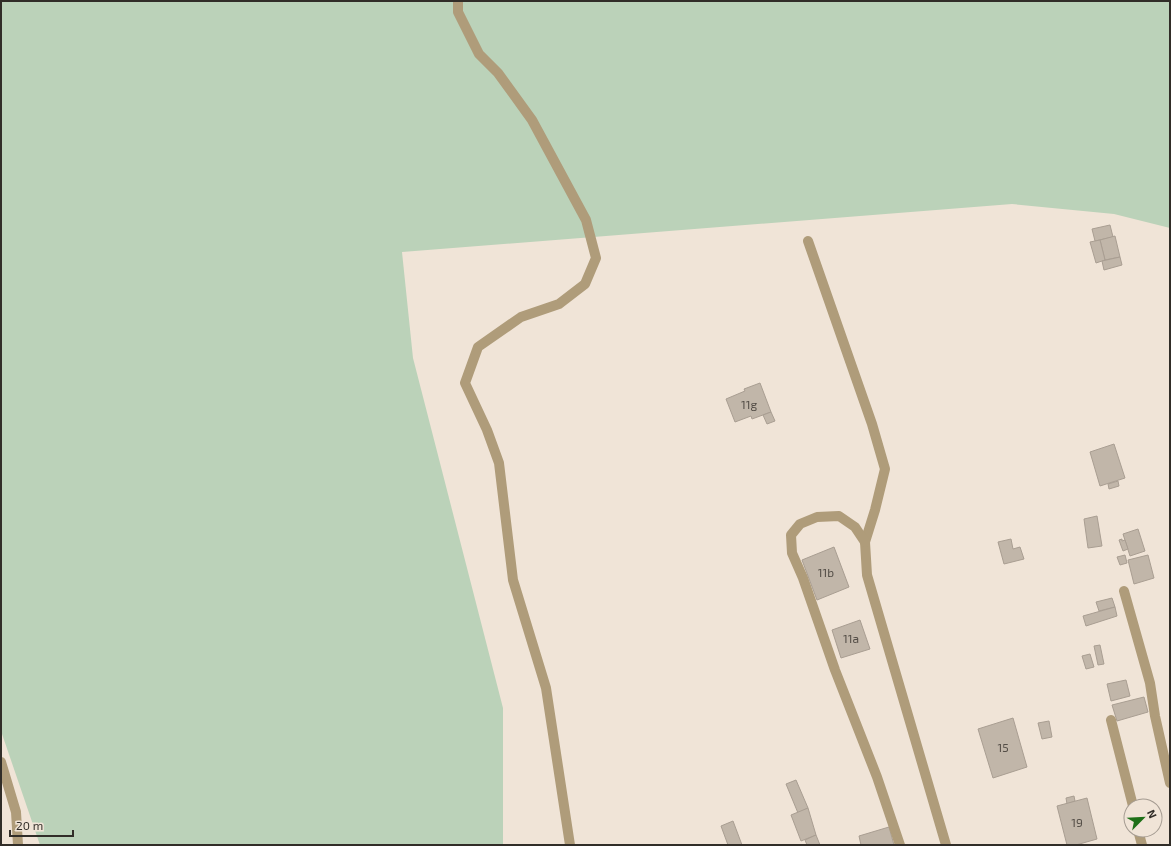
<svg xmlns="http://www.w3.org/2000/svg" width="1171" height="846" font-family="'Exo 2',sans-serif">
  <rect width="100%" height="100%" fill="#f0e4d7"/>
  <polygon fill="#bbd2b9" points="1,1 1170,1 1170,228 1114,214 1012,204 402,252 413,358 503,708 503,845 40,845 1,731"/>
  <g fill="#c1b6a9" stroke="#a99e92">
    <polygon points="1110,225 1113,237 1095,241 1092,229"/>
    <polygon points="1115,236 1120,257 1105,260 1100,240"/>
    <polygon points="1100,240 1105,260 1096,263 1090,242"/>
    <polygon points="1120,257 1122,265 1104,270 1102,261"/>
    <polygon points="760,383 771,412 752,419 751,416 735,422 726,399 745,391 744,389"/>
    <polygon points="771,412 775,421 767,424 763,415"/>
    <polygon points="1114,444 1125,478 1100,486 1090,452"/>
    <polygon points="1118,481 1119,486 1109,489 1108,484"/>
    <polygon points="1097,516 1102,546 1088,548 1084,519"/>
    <polygon points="1138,529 1145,551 1130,556 1123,534"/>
    <polygon points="1011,539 1013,549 1020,547 1024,559 1004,564 998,542"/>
    <polygon points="1122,539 1122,541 1125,540 1128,549 1123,551 1119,540"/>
    <polygon points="834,547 849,587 817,600 802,560"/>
    <polygon points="1125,555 1127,563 1120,565 1117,557"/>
    <polygon points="1148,555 1154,578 1134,584 1128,560"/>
    <polygon points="1112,598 1115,607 1099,611 1096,602"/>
    <polygon points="1115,607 1117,616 1086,626 1083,616"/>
    <polygon points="860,620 870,649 841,658 832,630"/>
    <polygon points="1100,645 1104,664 1098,665 1094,646"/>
    <polygon points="1090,654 1094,667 1086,669 1082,656"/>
    <polygon points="1126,680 1130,696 1111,701 1107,684"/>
    <polygon points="1144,697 1148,712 1117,721 1112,705"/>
    <polygon points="1013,718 1027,767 993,778 978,729"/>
    <polygon points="1049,721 1052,737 1042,739 1038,723"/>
    <polygon points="796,780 808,808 798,813 786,784"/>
    <polygon points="1074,796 1075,801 1067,804 1066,798"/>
    <polygon points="1087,798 1097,839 1076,845 1067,845 1057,806"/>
    <polygon points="808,808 816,835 801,841 791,815"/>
    <polygon points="733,821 742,845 728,845 721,826"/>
    <polygon points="889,827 894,845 861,845 859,836"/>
    <polygon points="816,835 820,845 807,845 805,840"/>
  </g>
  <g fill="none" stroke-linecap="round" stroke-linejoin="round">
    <g stroke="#af9c7a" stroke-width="10">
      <polyline points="458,1 458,12 479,54 498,73 532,120 586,220 596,258 585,284 559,304 521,317 478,347 465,383 487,430 499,463 513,580 546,688 570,845"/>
      <polyline points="808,241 872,424 885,469 875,510 865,542 867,575 946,845"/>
      <polyline points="865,542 855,527 839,516 817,517 800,524 791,535 792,553 803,578 835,670 877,777 900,845"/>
      <polyline points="1124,591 1150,683 1155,716 1170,783"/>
      <polyline points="1111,720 1133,806"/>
      <polyline points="1,762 16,812 18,845"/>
      <polyline points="1138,830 1142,845"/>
    </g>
  </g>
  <g text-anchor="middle" stroke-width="3" stroke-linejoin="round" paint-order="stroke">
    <g font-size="12" fill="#554f48">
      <text x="749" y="409">11g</text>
      <text x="826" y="577">11b</text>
      <text x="851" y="643">11a</text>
      <text x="1003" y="752">15</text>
      <text x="1077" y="827">19</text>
    </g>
  </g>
  <rect width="1171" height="846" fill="none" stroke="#312d28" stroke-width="4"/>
  <g transform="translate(1143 818) rotate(66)"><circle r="19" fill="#f0e4d7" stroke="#a49b91"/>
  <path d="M0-3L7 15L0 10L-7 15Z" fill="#1e7018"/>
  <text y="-6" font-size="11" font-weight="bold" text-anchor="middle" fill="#312d28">N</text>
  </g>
  <path d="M10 830v6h63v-6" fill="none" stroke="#312d28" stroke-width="2"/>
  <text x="16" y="830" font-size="12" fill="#312d28" stroke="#f0e4d7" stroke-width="3" paint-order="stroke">20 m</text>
</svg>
